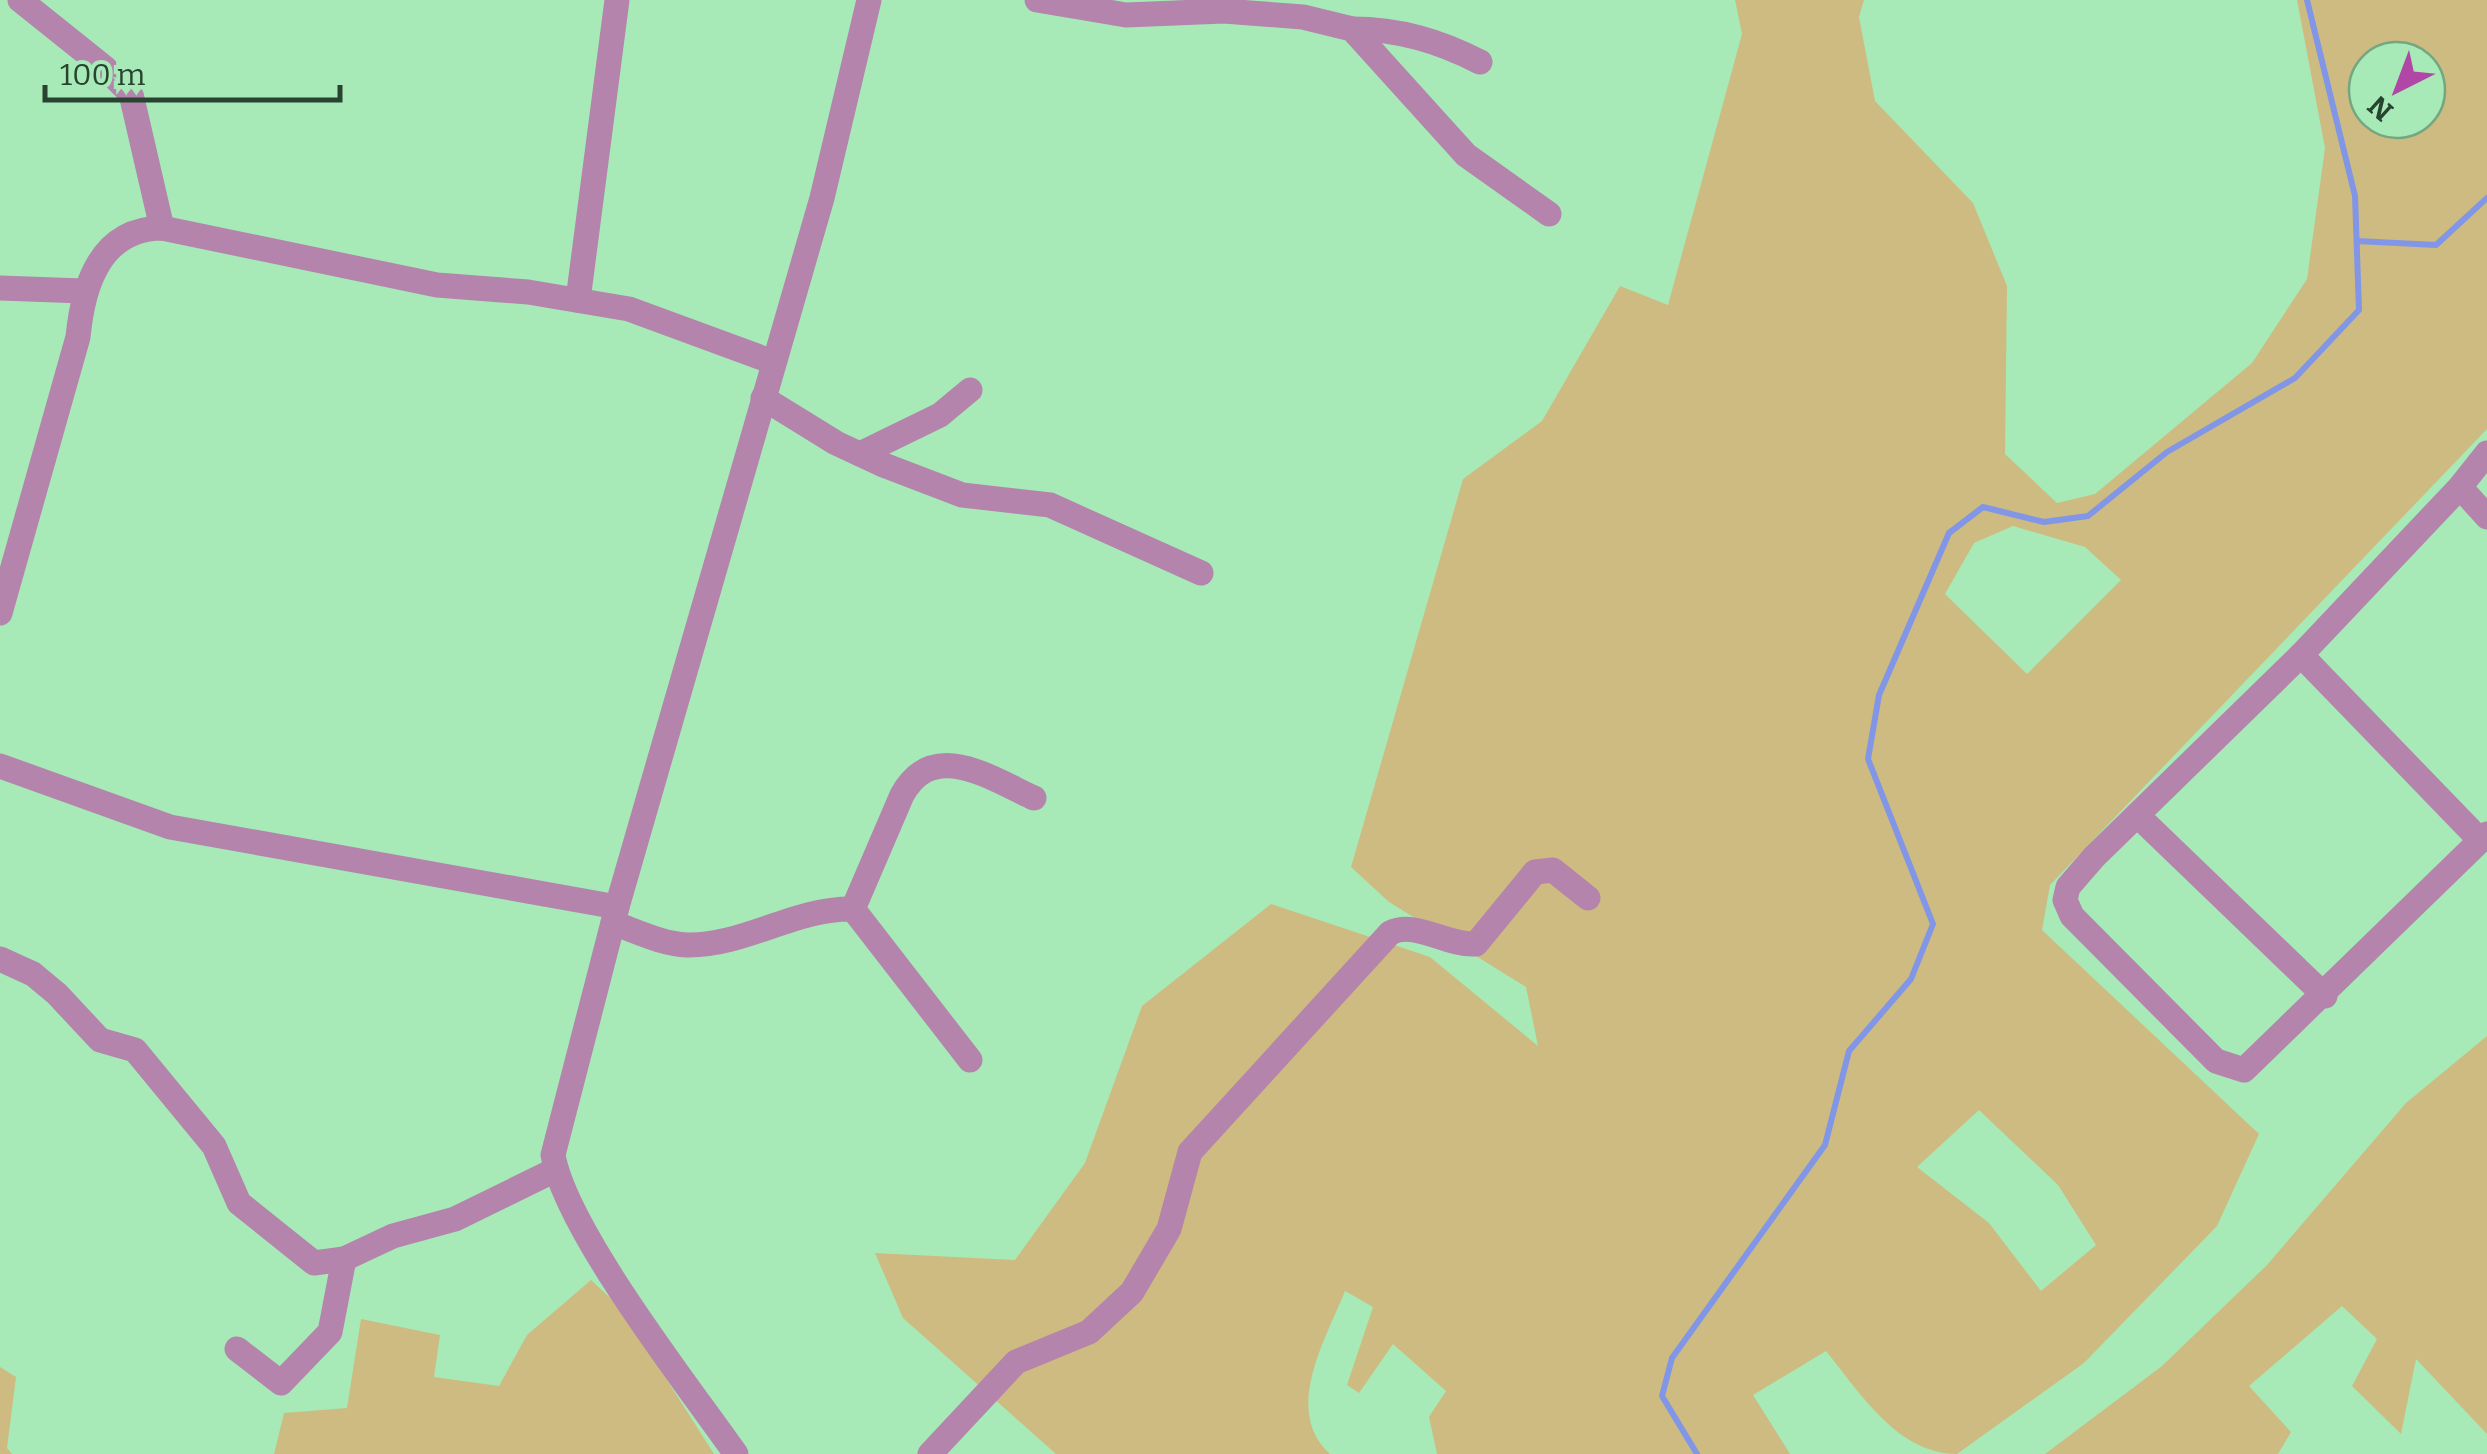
<svg xmlns="http://www.w3.org/2000/svg" width="2487" height="1454" font-family="Bitter,serif">
  <rect width="100%" height="100%" fill="#a7eab8"/>
  <g fill="#cebb81" fill-rule="evenodd">
    <path d="M1735 0H1864L1859 17 1875 101 1973 203 2007 286 2005 454 2057 503 2095 494 2252 363 2307 279 2325 148 2297 0H2487V429L2050 885 2042 930 2259 1134 2217 1226 2084 1363 1957 1454C1898 1454 1860 1393 1826 1351L1753 1395 1790 1454H1437L1429 1417 1446 1391 1393 1344 1359 1393 1347 1385 1373 1307 1345 1291C1326 1339 1282 1411 1330 1454H1056L903 1318 875 1253 1015 1260 1085 1163 1142 1006 1271 904 1430 957 1538 1046 1526 987 1389 902 1351 867 1463 479 1542 421 1620 286 1668 305 1742 34ZM2367 60H2427V120H2367ZM2013 526 2085 547 2121 580 2027 674 1945 594 1974 543ZM1979 1110 2058 1185 2096 1245 2041 1291 1989 1223 1917 1167Z"/>
    <polygon points="2487,1036 2487,1434 2416,1359 2401,1434 2352,1386 2377,1339 2342,1306 2249,1386 2291,1432 2278,1454 2045,1454 2162,1366 2267,1265 2406,1103"/>
    <polygon points="591,1280 622,1309 714,1454 274,1454 284,1413 347,1408 361,1319 440,1335 434,1377 499,1386 527,1335"/>
    <polygon points="0,1367 16,1377 7,1448 12,1454 0,1454"/>
  </g>
  <g fill="none" stroke-linecap="round" stroke-linejoin="round">
    <g stroke="#8196e6" stroke-width="6">
      <polyline points="2357,241 2436,245 2487,198"/>
      <polyline points="1697,1454 1662,1396 1672,1358 1825,1145 1849,1051 1911,979 1933,924 1868,759 1879,695 1949,533 1983,507 2044,522 2088,516 2167,452 2295,378 2359,310 2355,196 2307,0"/>
    </g>
    <g stroke="#b484ac" stroke-width="25">
      <polyline points="20,0 105,68 131,94 162,228"/>
      <polyline points="1037,0 1126,15 1224,11 1303,17 1352,29 1466,155 1549,214"/>
      <path d="M1352 29C1399 29 1439 41 1480 62"/>
      <polyline points="0,288 83,291"/>
      <polyline points="578,300 617,0"/>
      <polyline points="763,398 836,443 881,464 962,495 1050,505 1201,573"/>
      <polyline points="2487,453 2460,487 2487,517"/>
      <polyline points="860,454 940,415 970,390"/>
      <polyline points="2460,487 2301,655 2094,857 2068,887 2065,900 2072,916 2216,1061 2244,1070 2487,834"/>
      <path d="M0 613 78 337C83 285 100 229 162 228L437 285 528 292 629 309 773 362"/>
      <polyline points="2301,655 2480,840"/>
      <polyline points="0,766 170,827 617,907"/>
      <polyline points="2137,815 2325,996"/>
      <path d="M853 909 902 795C933 738 990 778 1034 798"/>
      <path d="M613 923C636 931 662 944 687 945 745 946 794 908 853 909L970 1060"/>
      <polyline points="0,959 33,974 57,994 100,1040 135,1050 214,1146 239,1203 314,1263 344,1259 393,1236 455,1219 555,1170"/>
      <polyline points="237,1349 281,1383 330,1332 344,1259"/>
      <path d="M736 1454C688 1386 566 1230 553 1155L617 907 822 198 869 0"/>
      <path d="M930 1454 1016 1362 1089 1332 1132 1292 1169 1229 1190 1152 1390 933C1416 920 1446 946 1476 944L1535 872 1553 870 1588 898"/>
    </g>
  </g>
  <g transform="translate(2397 90) rotate(222)"><circle r="48" fill="#a7eab8" stroke="#74a781" stroke-width="2.5"/>
  <path d="M0-8L18 38L0 25L-18 38Z" fill="#b146a7"/>
  <text y="-15" font-size="28" font-weight="bold" text-anchor="middle" fill="#28432f">N</text>
  </g>
  <path d="M45 85v15h295v-15" fill="none" stroke="#28432f" stroke-width="5"/>
  <text x="60" y="85" font-size="30" fill="#28432f" stroke="#a7eab8" stroke-width="8" paint-order="stroke">100 m</text>
</svg>
